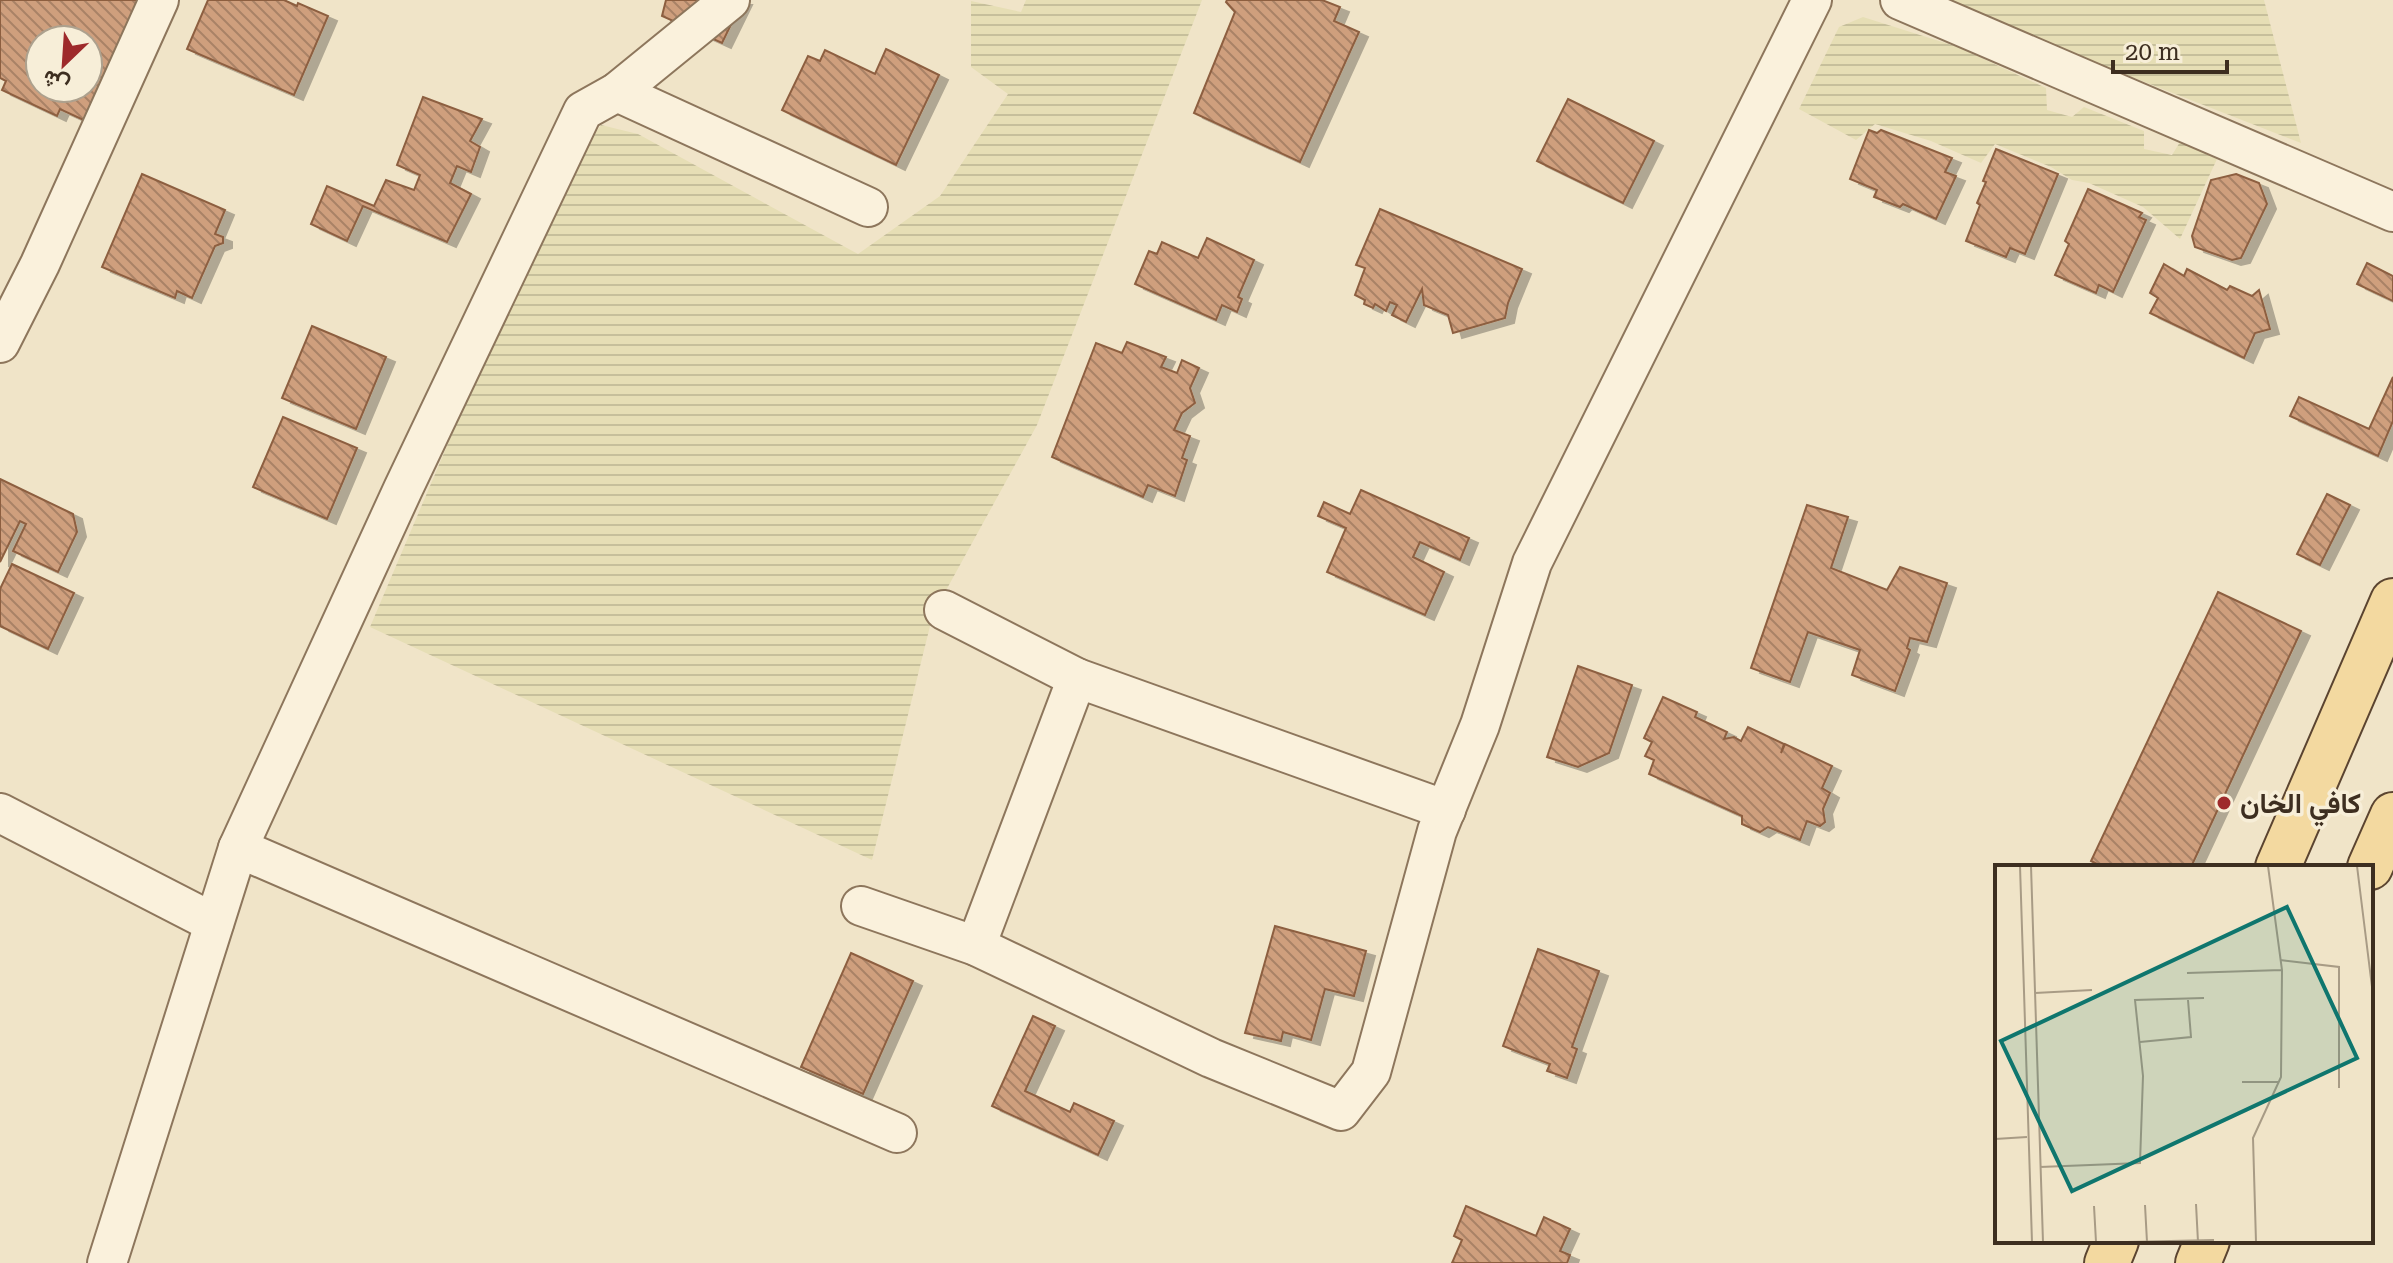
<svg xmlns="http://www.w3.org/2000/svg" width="2393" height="1263" font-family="'Roboto Serif',Vazirmatn,serif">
  <defs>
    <pattern id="farmland-rules" width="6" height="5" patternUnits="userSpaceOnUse" patternTransform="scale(2)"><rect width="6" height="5" fill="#e6deb5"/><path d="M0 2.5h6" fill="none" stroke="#c6bf9b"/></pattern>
    <pattern id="building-back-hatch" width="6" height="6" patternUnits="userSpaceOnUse" patternTransform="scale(2)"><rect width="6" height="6" fill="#cf9f7d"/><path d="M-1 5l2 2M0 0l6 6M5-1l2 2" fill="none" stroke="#a98266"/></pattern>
    <filter id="shadow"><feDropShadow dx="9" dy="5" stdDeviation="0" flood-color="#0004"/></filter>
  </defs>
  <rect width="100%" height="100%" fill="#f0e4c8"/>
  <g fill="url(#farmland-rules)">
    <polygon points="1026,0 1202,0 1037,425 933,614 872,860 370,627 555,192 601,125 638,134 858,254 940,196 1008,94 971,67 971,1 1021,12"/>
    <polygon points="1935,0 2264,0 2301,143"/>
    <polygon points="1863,17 1958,47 2046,88 2047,110 2072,117 2084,107 2144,131 2144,149 2172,155 2180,142 2217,159 2180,239 2143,207 2089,183 2072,180 2051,167 1995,144 1981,163 1931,141 1875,124 1856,140 1799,109 1839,27"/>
  </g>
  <g fill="url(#building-back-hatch)" stroke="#8d5f41" stroke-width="2" fill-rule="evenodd" filter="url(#shadow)">
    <path d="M0 0H146L90 123 60 109 57 116 2 90 6 81 0 78ZM40 40H88V88H40Z"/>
    <polygon points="208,0 284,0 297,6 298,3 328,16 294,95 187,49"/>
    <polygon points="666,0 743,0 722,43 662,16"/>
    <polygon points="1227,0 1322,0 1340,7 1334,21 1359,32 1300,162 1194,113 1235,12 1226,2"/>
    <polygon points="886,49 939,75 896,165 782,110 808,56 820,61 825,50 875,74"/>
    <polygon points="423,97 482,119 470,141 480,147 471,172 457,166 450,183 471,194 447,242 363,206 347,241 311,224 327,186 374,206 386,180 414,190 420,175 397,165"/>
    <polygon points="1568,99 1654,141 1623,203 1537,161"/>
    <polygon points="1869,130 1877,133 1881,130 1952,158 1945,172 1956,176 1936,219 1903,204 1900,207 1874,197 1877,190 1850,179"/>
    <polygon points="1996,149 2058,174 2025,254 2010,248 2006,257 1966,241 1980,205 1977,203 1986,182 1983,181"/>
    <polygon points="142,174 225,210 215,234 223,237 223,243 215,246 192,298 177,291 175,298 102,267"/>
    <polygon points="2236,174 2259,183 2267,204 2241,258 2232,260 2195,247 2192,236 2211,180"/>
    <polygon points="2088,189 2142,213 2139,217 2146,220 2113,292 2099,285 2096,293 2055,275 2069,244 2065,241"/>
    <polygon points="1380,209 1522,269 1508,303 1505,318 1453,333 1448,315 1424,305 1422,289 1406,322 1392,315 1397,305 1390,302 1386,311 1375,304 1373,308 1364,304 1365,300 1355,295 1365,268 1356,265"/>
    <polygon points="1207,238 1254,260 1238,297 1242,299 1237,312 1222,305 1216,320 1135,284 1149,251 1157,254 1162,242 1198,258"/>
    <polygon points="2367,263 2393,276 2393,301 2357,284"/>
    <polygon points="2164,264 2184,276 2187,269 2227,290 2230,286 2252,296 2259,290 2270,329 2255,333 2244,358 2150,313 2158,298 2150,293"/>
    <polygon points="312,326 386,357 356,429 282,398"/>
    <polygon points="1127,342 1166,357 1161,367 1177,373 1182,360 1199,368 1190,388 1195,403 1182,413 1174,430 1190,436 1182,458 1187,460 1175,496 1148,485 1143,497 1052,457 1096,343 1122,353"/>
    <polygon points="2393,377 2393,421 2378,456 2290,416 2299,397 2369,429"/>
    <polygon points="283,417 357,448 327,519 253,487"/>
    <polygon points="0,479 73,514 77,532 58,572 13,551 26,524 20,521 0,562"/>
    <polygon points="1361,490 1469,538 1460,560 1420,542 1413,557 1444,572 1425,615 1327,572 1346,528 1318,516 1324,502 1350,514"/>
    <polygon points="2327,494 2350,505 2320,565 2297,554"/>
    <polygon points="1807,505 1848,517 1831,568 1887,590 1900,567 1947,583 1927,642 1910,638 1907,648 1910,650 1895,691 1852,675 1860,650 1808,632 1790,682 1751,668"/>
    <polygon points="12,564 74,593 48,649 0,626 0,589"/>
    <polygon points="2218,592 2301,631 2191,867 2103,867 2091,861"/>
    <polygon points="1578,666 1632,685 1609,753 1578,767 1547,757"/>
    <polygon points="1663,697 1697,712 1695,717 1727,732 1724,739 1734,737 1741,741 1748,727 1784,744 1781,753 1785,744 1832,766 1822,788 1830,793 1823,809 1825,822 1820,826 1807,821 1800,840 1768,827 1760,832 1742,824 1742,816 1649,774 1654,760 1645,756 1652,742 1644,738"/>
    <polygon points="1275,926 1366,951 1354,996 1325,989 1311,1040 1283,1032 1281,1041 1245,1033"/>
    <polygon points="1538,949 1599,971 1572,1047 1577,1049 1567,1078 1547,1071 1550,1064 1503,1046"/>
    <polygon points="851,953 913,981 863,1094 801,1067"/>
    <polygon points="1033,1016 1055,1026 1025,1091 1070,1112 1074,1103 1114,1121 1098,1155 992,1106"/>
    <polygon points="1466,1206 1536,1236 1544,1217 1570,1229 1560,1251 1570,1255 1567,1263 1452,1263 1462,1240 1454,1236"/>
  </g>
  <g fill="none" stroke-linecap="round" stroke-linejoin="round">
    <defs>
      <g id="minor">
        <polyline points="1900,0 2393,212"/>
        <polyline points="617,92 868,207"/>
        <polyline points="0,343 40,264 159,0"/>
        <polyline points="944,610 1077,678"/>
        <polyline points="0,813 214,923"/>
        <polyline points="238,848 897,1133"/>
        <polyline points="861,906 976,946 1211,1058 1341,1111 1371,1072 1437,831 1480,725 1532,563 1812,0"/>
        <polyline points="976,946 1077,678 1446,810"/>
        <polyline points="107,1263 238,848 403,489 583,111 617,92 730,0"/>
      </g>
      <g id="major">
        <polyline points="2278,867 2393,601"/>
        <polyline points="2370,867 2393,815"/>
        <polyline points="2107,1263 2116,1241"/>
        <polyline points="2198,1263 2207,1241"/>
      </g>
    </defs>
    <use href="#minor" stroke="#8d765c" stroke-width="42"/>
    <use href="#major" stroke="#5b4430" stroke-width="48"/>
    <use href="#minor" stroke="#faf1dc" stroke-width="38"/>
    <use href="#major" stroke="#f3d9a0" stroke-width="44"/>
  </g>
  <circle fill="#9e2a2b" stroke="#f7eed8" stroke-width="3" cx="2224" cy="803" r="8"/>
  <g text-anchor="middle" stroke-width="7" stroke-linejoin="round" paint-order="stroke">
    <g font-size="28" font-weight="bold" fill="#3d2e20" stroke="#f7eed8" text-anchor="start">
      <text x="2240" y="813">كافي الخان</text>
    </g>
  </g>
  <g transform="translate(1995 865)">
    <rect width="378" height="378" fill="#f0e4c8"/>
    <path fill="none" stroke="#a89b85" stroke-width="2" d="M25 1 37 377M36 1 48 377M362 1 378 130M285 95 344 102V223M192 108 287 105M40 128 97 125M145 177 196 172 193 135M378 181V230M247 217H284M0 274 32 272M45 302 145 298 148 211 140 135 209 133M201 339 203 377M150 340 152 377M99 341 101 377M132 377 219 375M261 377 258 273 286 212 287 105 273 1"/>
    <path fill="#0f766e" fill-opacity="0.15" stroke="#0f766e" stroke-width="4" d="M292 42 362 193 77 326 6 176Z"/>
    <rect width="378" height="378" fill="none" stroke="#3d2e20" stroke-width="4"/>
  </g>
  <g transform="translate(64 64) rotate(205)"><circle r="38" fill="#f7eed8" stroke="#ada18e" stroke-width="2"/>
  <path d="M0-6L14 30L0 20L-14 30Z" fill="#9e2a2b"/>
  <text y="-12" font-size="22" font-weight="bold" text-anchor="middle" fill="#3d2e20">ش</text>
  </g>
  <path d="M2113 60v12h114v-12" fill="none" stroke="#3d2e20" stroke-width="4"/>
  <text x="2125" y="60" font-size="24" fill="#3d2e20" stroke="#f7eed8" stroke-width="6" paint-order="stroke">20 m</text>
</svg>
